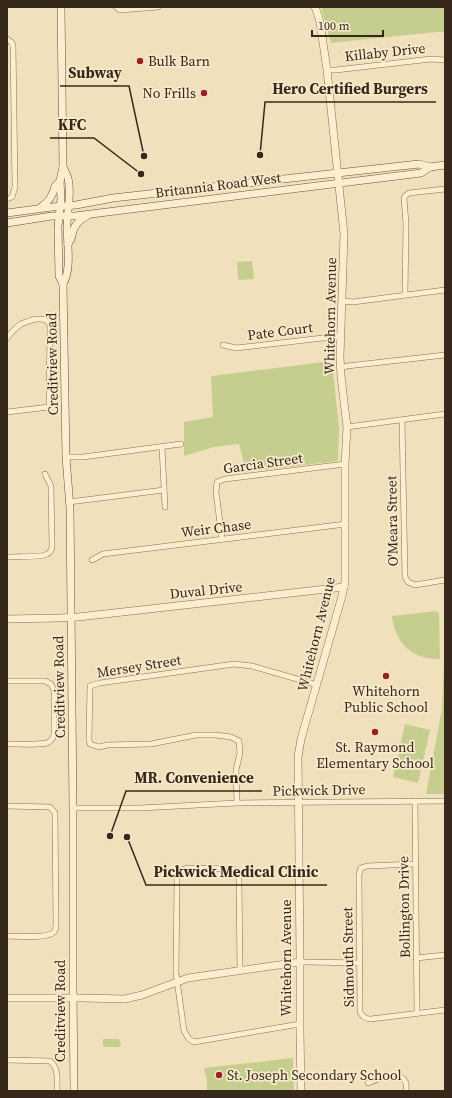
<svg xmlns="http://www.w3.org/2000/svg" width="452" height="1098" font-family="'Source Serif 4',serif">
  <rect width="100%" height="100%" fill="#f0e0bb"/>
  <g fill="#c6ce8f">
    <polygon points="321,7 445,7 445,32 436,32 331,43"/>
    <polygon points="252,261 254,279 238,280 237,262"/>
    <polygon points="332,361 339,428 338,461 246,472 239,444 214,447 184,456 184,422 213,417 211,376"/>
    <path d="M436 611 439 613 440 659C412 660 395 643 392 616Z"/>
    <polygon points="445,641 445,794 426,794 442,709"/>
    <polygon points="405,724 430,730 418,783 393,777"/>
    <polygon points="104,1039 119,1039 120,1041 121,1045 119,1047 104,1047 103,1046 103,1040"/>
    <polygon points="293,1058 294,1091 207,1091 207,1081 204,1068"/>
  </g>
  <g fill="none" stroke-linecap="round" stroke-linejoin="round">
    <defs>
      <g id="minor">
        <polyline points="116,7 120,10 158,7"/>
        <polyline points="7,39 11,42 13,45 15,187 12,197 7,199"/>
        <polyline points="327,70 336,70 431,59 445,60"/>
        <polyline points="405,295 406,224 404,198 405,196 409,193 445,189"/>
        <polyline points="342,301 353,302 445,290"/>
        <path d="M7 338C11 333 16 327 21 324 30 320 47 314 50 326L49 407 7 412"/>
        <polyline points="223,345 236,348 340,336"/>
        <polyline points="341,368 347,366 445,355"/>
        <polyline points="402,420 405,577 408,582 415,585 445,580"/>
        <polyline points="347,427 445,414"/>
        <polyline points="162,447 165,507"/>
        <polyline points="66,457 83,457 181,444"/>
        <polyline points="69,502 164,490"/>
        <polyline points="222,539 216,492 217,482 225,479 345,464"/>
        <path d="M7 557C15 556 42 558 47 554 51 552 52 549 52 546L51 486 45 474"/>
        <polyline points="92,560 103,554 346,524"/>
        <path d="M7 681H45L51 684 54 690V733C54 738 51 741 47 743 40 745 16 744 7 744"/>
        <polyline points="415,801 417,1013"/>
        <polyline points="237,803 236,770 240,753 239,741 231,737 216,735 196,735 151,744 107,745 99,747 90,744 89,740 90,686 100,683 234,664 252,666 311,683 317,685"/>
        <path d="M7 806 49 807 51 808 55 813 56 923C56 926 56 930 54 932 48 939 16 936 7 936"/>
        <polyline points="73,808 140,808 237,803 445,801"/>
        <path d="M415 864 367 866 361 868 359 874 360 1012C363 1017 365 1019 371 1019L445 1010"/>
        <polyline points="416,958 445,955"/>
        <polyline points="300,962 307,962 360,963"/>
        <polyline points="240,971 239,880 237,871 233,869 187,868 179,871 177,878 176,973 184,1031 189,1039 194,1042 300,1024"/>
        <path d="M7 1060 50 1061C59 1068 57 1080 57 1091"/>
        <path d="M368 1083C376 1079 401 1071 405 1081 407 1084 406 1088 406 1091"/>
      </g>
      <g id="tertiary">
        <polyline points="7,619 59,618 78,617 344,587"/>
        <polyline points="7,998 84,998 125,999 142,995 188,978 300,962"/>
        <polyline points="301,1091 300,1031 300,956 298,757 301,739 342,596 345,582 345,464 347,427 341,376 340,357 344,234 327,70 321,29 319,18 315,7"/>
      </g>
      <g id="secondary">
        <polyline points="61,7 63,167 60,181 61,199 58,227 59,276 63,284 66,457 70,508 73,808 73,991 74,1091"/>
        <path d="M41 207C49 202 53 196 55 186L60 181"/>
        <polyline points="7,213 52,207 76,205 113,198 419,164 430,167 445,165"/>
        <polyline points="7,223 52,216 75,216 421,173 430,167"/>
        <path d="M68 244C73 237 71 238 73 231 75 224 81 219 87 216"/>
        <path d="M63 284C72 269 67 242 67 225 67 210 72 194 68 178 67 175 65 171 63 167"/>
      </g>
    </defs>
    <use href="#minor" stroke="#887054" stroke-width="6"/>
    <use href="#tertiary" stroke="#887054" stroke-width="8"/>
    <use href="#secondary" stroke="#695138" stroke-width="8"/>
    <use href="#minor" stroke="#fbeecf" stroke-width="5"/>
    <use href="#tertiary" stroke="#fbeecf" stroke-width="7"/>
    <use href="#secondary" stroke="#fbeecf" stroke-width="7"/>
  </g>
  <g fill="#9a2122" stroke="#f7eacb" stroke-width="1.5">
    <circle cx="140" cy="61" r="4"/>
    <circle cx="204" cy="93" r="4"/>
    <circle cx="386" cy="676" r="4"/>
    <circle cx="375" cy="732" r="4"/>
    <circle cx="219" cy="1075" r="4"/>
  </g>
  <g text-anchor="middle" stroke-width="3.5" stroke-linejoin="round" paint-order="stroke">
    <g font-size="14" fill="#36281a" stroke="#f7eacb">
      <text transform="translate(385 52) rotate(-6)" y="5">Killaby Drive</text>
      <text transform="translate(218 185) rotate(-7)" y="5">Britannia Road West</text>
      <text transform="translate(330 316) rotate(-89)" y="5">Whitehorn Avenue</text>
      <text transform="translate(280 331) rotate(-7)" y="5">Pate Court</text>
      <text transform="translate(52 364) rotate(-91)" y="5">Creditview Road</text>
      <text transform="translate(263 463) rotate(-8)" y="5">Garcia Street</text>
      <text transform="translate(392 521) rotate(-91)" y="5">O'Meara Street</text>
      <text transform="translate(216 528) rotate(-7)" y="5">Weir Chase</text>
      <text transform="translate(206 590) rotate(-6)" y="5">Duval Drive</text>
      <text transform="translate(316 634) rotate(-76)" y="5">Whitehorn Avenue</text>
      <text transform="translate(139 666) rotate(-9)" y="5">Mersey Street</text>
      <text transform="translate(59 687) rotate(-91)" y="5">Creditview Road</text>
      <text transform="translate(319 790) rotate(-1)" y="5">Pickwick Drive</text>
      <text transform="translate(404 907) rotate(-91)" y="5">Bollington Drive</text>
      <text transform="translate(348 957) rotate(-91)" y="5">Sidmouth Street</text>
      <text transform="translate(286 958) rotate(-90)" y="5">Whitehorn Avenue</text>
      <text transform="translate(60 1011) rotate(-90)" y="5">Creditview Road</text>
    </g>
    <g font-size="14" fill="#36281a" stroke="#f7eacb" text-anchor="start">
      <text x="148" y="66">Bulk Barn</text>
      <text x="196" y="98" text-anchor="end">No Frills</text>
      <text x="386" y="696" text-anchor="middle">Whitehorn<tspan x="386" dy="16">Public School</tspan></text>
      <text x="375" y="752" text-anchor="middle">St. Raymond<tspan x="375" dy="16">Elementary School</tspan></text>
      <text x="227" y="1080">St. Joseph Secondary School</text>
    </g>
  </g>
  <path fill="none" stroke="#36281a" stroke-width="1.5" d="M144 156L129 86H60M260 155L265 102H436M141 174L94 138H50M110 836L126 791H262M127 837L146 885H327"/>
  <g fill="#36281a" stroke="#f7eacb" stroke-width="1.5">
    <circle cx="144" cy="156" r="4"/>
    <circle cx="260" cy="155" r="4"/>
    <circle cx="141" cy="174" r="4"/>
    <circle cx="110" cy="836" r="4"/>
    <circle cx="127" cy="837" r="4"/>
  </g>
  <g font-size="15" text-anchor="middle" font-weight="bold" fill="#36281a" stroke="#f7eacb" stroke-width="3.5" stroke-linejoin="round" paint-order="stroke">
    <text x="95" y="78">Subway</text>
    <text x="350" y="94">Hero Certified Burgers</text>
    <text x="72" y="130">KFC</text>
    <text x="194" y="783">MR. Convenience</text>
    <text x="236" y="877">Pickwick Medical Clinic</text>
  </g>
  <rect width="452" height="1098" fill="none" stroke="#36281a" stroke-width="16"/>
  <path d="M312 30v6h71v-6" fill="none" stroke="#36281a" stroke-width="2"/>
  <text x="318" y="30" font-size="12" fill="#36281a" stroke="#f7eacb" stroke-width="3" paint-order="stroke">100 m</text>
</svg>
